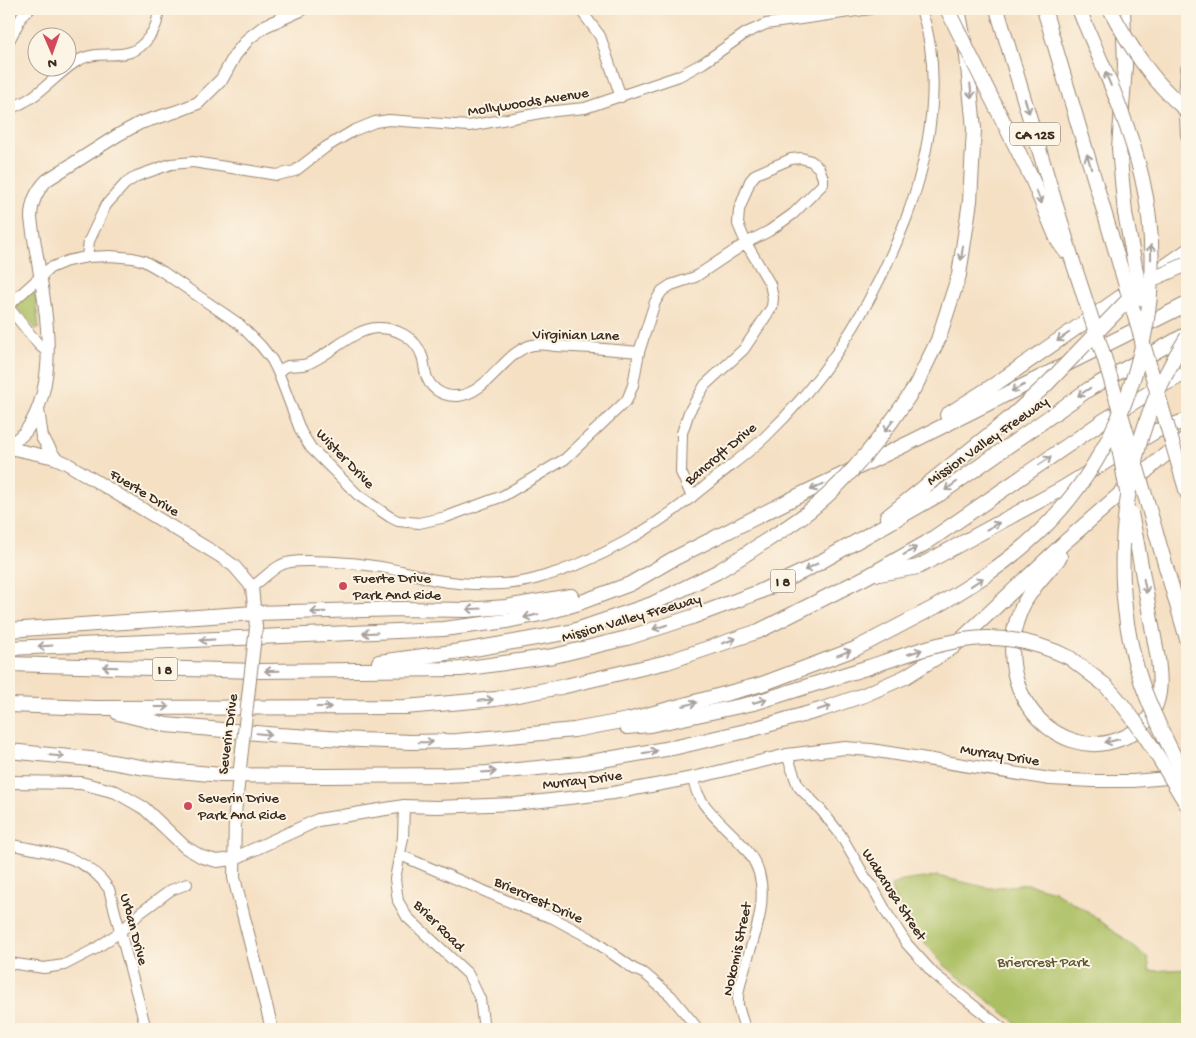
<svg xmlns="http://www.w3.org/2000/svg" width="1196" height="1038" font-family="'Gochi Hand',sans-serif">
  <rect width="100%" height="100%" fill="#fcf5e5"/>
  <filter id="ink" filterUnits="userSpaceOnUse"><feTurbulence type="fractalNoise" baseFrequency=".02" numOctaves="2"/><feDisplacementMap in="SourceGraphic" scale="10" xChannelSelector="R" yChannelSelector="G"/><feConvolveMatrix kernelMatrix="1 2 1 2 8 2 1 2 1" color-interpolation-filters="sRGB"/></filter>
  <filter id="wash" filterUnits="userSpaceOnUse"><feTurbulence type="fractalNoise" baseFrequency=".0096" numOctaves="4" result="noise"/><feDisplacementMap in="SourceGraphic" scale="20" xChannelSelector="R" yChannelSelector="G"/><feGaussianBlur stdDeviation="1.12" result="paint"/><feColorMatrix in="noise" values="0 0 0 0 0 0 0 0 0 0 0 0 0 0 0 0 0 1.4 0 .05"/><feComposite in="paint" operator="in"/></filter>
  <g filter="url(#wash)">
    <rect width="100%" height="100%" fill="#f5e0c4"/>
    <g fill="#acc064" stroke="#747541">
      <polygon points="34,286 39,328 36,329 14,304"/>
      <polygon points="937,876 989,888 1028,884 1054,891 1093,915 1148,958 1150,971 1187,969 1187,1029 1024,1029 944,965 918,935 894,899 891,886 902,881"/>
    </g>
  </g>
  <g filter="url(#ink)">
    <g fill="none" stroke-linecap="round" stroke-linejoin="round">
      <defs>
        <g id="minor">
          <polyline points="580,9 600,36 621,97"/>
          <polyline points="9,41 23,14 30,9"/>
          <path d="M9 110C15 106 23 103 29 99 45 89 58 74 74 63 102 44 127 68 149 37 156 28 159 20 158 9"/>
          <polyline points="87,257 89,241 106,205 125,184 137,176 171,164 193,162 277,175 295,171 326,147 353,131 375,122 389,120 469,126 546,112 585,108 679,76 703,63 746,33 766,24 870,9"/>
          <polyline points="9,305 50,268 67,261 87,257 110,256 133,258 144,261 163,272 239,324 261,346 272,360 278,372 301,432 311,448 358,495 390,517 398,521 419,523 446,517 503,496 565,459 627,400 633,385 639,352 655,302 662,291 671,285 695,277 746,243 769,231 793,214 823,184 823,178 819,168 811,161 801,158 791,159 756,174 750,181 739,210 738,224 746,243 770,284 773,298 772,307 744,349 705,385 689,412 682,433 681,472 692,497"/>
          <polyline points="9,308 39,345 47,352"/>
          <path d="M278 372C281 370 285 367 288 366 294 365 301 366 307 364 330 355 353 329 377 328 396 327 416 338 422 356 424 361 424 366 425 371 428 388 442 397 458 396 489 393 505 350 533 345 539 344 548 345 555 346 583 347 611 349 639 352"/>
          <path d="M252 587C262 580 271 570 281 565 288 561 299 561 307 561 339 561 370 564 401 571 413 573 424 578 436 580 466 585 506 587 535 579 601 561 656 527 708 484 727 468 747 454 765 437 828 377 875 300 906 219 930 155 944 75 921 9"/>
          <polyline points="787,755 798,786 821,810 840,834 865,877 872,886 888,915 907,944 934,974 1003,1029"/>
          <path d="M693 778C698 817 747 834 759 873 768 905 753 939 744 970 741 980 737 992 738 1004 739 1012 743 1021 745 1029"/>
          <polyline points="404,806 403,838 395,879 398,901 407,917 468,974 480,999 484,1029"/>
          <path d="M9 844C47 853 85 853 109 889L146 1029"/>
          <polyline points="400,855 524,908 553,918 590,938 634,969 645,974 671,996 698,1029"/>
          <polyline points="9,963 44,968 64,965 95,949 120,932 140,913 171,890 187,884"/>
        </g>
        <g id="major">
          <polyline points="1187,69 1185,97 1187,135"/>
          <polyline points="38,410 42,437 55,458"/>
          <path d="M9 446C14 441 22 436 26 431 67 372 39 283 31 218 31 203 36 191 47 180L118 135 140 123 178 111 198 103 222 79 235 55 249 38 265 26 303 9"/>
          <polyline points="9,448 55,458 66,463 220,556 234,566 252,587 256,627"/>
          <polyline points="242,750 235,813 234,878 272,1029"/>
          <polyline points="9,782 81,783 116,792 144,808 185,847 202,857 217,861 233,859 318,820 404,806 436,807 515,804 613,793 693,778 787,755 845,748 871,750 1050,779 1093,781 1133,781 1179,777"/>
        </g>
        <g id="highway">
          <polyline points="997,9 1072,259"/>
          <polyline points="1044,9 1111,235"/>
          <polyline points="1079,9 1083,19"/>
          <polyline points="1123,9 1125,66 1119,148 1125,213"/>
          <polyline points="1019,153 1032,179 1058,241 1065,251"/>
          <polyline points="916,385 938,340 959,275 970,201 974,129 967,56 958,9"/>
          <polyline points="947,415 994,385 1187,251"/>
          <polyline points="1182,476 1187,493"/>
          <polyline points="1147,502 1187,639"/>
          <polyline points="887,517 1011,417"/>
          <path d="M1060 557C1046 574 1028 591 1020 612 999 661 1021 724 1074 741 1102 750 1139 738 1153 711 1162 695 1160 676 1158 659L1136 538"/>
          <polyline points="879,574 918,567 1063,488 1156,431 1187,420"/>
          <polyline points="9,630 255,613 401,609 466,610 506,607 571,596"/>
          <polyline points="9,648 443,629 507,621 545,613 579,603 630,584 673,559 800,495 911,442 1187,304"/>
          <polyline points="1070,658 1105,685"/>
          <polyline points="379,662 468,650 570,632 652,604 717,572 746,554"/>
          <polyline points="9,664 257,671 461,669 554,656 627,638 692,617 759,592 808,569 940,494 1089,389 1187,334"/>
          <polyline points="9,705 95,708 405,707 496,699 561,687 667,662 759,631 868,576 926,543 1103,421 1152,391 1187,372"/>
          <polyline points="118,713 167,725 279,735 360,740 411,742 457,741 574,730 628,720 762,684 855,649 935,607"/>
          <polyline points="627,727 650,725 754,703 869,667"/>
          <polyline points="9,751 100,760 146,768 221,775 325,776 447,775 487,773 579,764 677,747 746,731 820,710 864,695 905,677 953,647 1065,542 1160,459 1187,438"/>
        </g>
      </defs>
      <use href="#minor" stroke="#988571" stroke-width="12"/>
      <use href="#major" stroke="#988571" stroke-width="14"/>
      <use href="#highway" stroke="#988571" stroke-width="16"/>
      <use href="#minor" stroke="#fff" stroke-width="10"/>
      <use href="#major" stroke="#fff" stroke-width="12"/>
      <use href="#highway" stroke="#fff" stroke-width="14"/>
      <defs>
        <polyline id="major-bridge" points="242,750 256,627"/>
        <g id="highway-bridge">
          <polyline points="947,9 1019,153"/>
          <path d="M1110 9C1131 49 1152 81 1187 111"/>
          <polyline points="1125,213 1141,298"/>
          <polyline points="1111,235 1182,476"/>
          <polyline points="1072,259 1105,360 1147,502"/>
          <path d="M1187 337C1125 434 1104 570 1141 681 1153 716 1170 749 1187 781"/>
          <polyline points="1011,417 1046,385 1125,303 1141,289 1155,278 1187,264"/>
          <polyline points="1115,425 1127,492"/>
          <polyline points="1131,513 1136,538"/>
          <path d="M746 554C768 539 793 525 813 508 855 473 887 431 916 385"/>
          <path d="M935 607C970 586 1004 565 1034 537 1130 449 1172 305 1142 178 1129 123 1105 71 1083 19"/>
          <path d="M869 667C943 642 994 621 1070 658"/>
          <path d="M1105 685C1139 720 1162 764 1187 805"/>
        </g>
      </defs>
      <use href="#major-bridge" stroke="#988571" stroke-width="14" stroke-linecap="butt"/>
      <use href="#highway-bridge" stroke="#988571" stroke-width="16" stroke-linecap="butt"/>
      <use href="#major-bridge" stroke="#fff" stroke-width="12"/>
      <use href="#highway-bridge" stroke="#fff" stroke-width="14"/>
    </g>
    <defs><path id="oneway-shaft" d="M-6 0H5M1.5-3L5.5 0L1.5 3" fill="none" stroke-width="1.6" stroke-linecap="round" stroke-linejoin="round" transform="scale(1.25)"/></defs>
    <g stroke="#a79f9a">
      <use href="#oneway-shaft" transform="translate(1108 79) rotate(-113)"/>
      <use href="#oneway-shaft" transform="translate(971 91) rotate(84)"/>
      <use href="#oneway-shaft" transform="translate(1027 106) rotate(73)"/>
      <use href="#oneway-shaft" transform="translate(1089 161) rotate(-107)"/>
      <use href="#oneway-shaft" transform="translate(1039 197) rotate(67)"/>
      <use href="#oneway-shaft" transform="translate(1151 252) rotate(-91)"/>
      <use href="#oneway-shaft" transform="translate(962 253) rotate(98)"/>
      <use href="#oneway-shaft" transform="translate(1063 337) rotate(145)"/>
      <use href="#oneway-shaft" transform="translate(1018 388) rotate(154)"/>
      <use href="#oneway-shaft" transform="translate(1084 392) rotate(146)"/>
      <use href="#oneway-shaft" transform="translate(889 426) rotate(127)"/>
      <use href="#oneway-shaft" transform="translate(1045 461) rotate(-34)"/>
      <use href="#oneway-shaft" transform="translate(951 486) rotate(145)"/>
      <use href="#oneway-shaft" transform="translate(817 487) rotate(154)"/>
      <use href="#oneway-shaft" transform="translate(993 526) rotate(-29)"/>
      <use href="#oneway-shaft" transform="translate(910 551) rotate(-31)"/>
      <use href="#oneway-shaft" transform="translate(811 567) rotate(152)"/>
      <use href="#oneway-shaft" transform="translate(977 582) rotate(-34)"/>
      <use href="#oneway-shaft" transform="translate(1145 586) rotate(79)"/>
      <use href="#oneway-shaft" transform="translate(474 609) rotate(177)"/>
      <use href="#oneway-shaft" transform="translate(318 612) rotate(178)"/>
      <use href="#oneway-shaft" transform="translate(531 616) rotate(167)"/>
      <use href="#oneway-shaft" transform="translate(660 627) rotate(162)"/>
      <use href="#oneway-shaft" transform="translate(370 633) rotate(177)"/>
      <use href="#oneway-shaft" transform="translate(207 640) rotate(177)"/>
      <use href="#oneway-shaft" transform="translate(729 641) rotate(-19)"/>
      <use href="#oneway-shaft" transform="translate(45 646) rotate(176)"/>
      <use href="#oneway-shaft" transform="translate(915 652) rotate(-18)"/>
      <use href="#oneway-shaft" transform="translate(844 653) rotate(-21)"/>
      <use href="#oneway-shaft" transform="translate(110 667) rotate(-178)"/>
      <use href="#oneway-shaft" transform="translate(272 671) rotate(179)"/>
      <use href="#oneway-shaft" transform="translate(486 700) rotate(-5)"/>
      <use href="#oneway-shaft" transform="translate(760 701) rotate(-16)"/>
      <use href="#oneway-shaft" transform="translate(690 704) rotate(-15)"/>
      <use href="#oneway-shaft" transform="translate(162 707)"/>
      <use href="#oneway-shaft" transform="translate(324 707)"/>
      <use href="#oneway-shaft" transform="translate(824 708) rotate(-18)"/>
      <use href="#oneway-shaft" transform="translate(264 734) rotate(6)"/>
      <use href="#oneway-shaft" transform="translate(1112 741) rotate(166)"/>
      <use href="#oneway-shaft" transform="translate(426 742) rotate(-1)"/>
      <use href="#oneway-shaft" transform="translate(650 752) rotate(-10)"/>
      <use href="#oneway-shaft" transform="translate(57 756) rotate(5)"/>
      <use href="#oneway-shaft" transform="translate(489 772) rotate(-4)"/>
    </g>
  </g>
  <g fill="#d1495b" stroke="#fcf5e5" stroke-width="2">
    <circle cx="343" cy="586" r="5"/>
    <circle cx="188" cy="806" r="5"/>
  </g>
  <g text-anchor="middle" stroke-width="4" stroke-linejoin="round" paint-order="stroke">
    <g fill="#fcf5e5" stroke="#75675a" stroke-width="1">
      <rect x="1010" y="122.5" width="50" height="23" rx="4"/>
      <rect x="770.5" y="569.5" width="25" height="23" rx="4"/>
      <rect x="152.5" y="657.5" width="25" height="23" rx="4"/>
    </g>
    <g font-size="14" font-weight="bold" fill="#3b2a1e">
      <text x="1035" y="139">CA 125</text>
      <text x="783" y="586">I 8</text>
      <text x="165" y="674">I 8</text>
    </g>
    <g font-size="15" fill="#3b2a1e" stroke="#fcf5e5">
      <text transform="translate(528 101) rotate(-9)" y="5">Mollywoods Avenue</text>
      <text transform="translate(576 334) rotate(1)" y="5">Virginian Lane</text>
      <text transform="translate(987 440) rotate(-35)" y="5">Mission Valley Freeway</text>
      <text transform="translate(720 453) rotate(-40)" y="5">Bancroft Drive</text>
      <text transform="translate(346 458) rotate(46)" y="5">Wister Drive</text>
      <text transform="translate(145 492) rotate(31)" y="5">Fuerte Drive</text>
      <text transform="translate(631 617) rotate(-16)" y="5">Mission Valley Freeway</text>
      <text transform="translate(227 734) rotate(-83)" y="5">Severin Drive</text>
      <text transform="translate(1000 754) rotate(9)" y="5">Murray Drive</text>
      <text transform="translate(582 779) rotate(-7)" y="5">Murray Drive</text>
      <text transform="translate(895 894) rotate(57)" y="5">Wakarusa Street</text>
      <text transform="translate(539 899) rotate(24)" y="5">Briercrest Drive</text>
      <text transform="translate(440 925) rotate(45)" y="5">Brier Road</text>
      <text transform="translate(135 929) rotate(75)" y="5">Urban Drive</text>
      <text transform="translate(736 949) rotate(-78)" y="5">Nokomis Street</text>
    </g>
    <g font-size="15" fill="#3b2a1e" stroke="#fcf5e5" text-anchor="start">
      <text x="353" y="582">Fuerte Drive<tspan x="353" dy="17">Park And Ride</tspan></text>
      <text x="198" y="802">Severin Drive<tspan x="198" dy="17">Park And Ride</tspan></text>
    </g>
    <g font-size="15" fill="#5d5733" stroke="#fcf5e5">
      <text x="1043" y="966">Briercrest Park</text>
    </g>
  </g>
  <rect width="1196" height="1038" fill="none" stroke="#fcf5e5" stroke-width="30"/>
  <g transform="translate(52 52) rotate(178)"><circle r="24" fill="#fcf5e5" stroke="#afa495"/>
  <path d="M0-4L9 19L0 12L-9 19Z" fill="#d1495b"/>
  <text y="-8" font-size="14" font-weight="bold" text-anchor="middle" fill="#3b2a1e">N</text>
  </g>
</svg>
